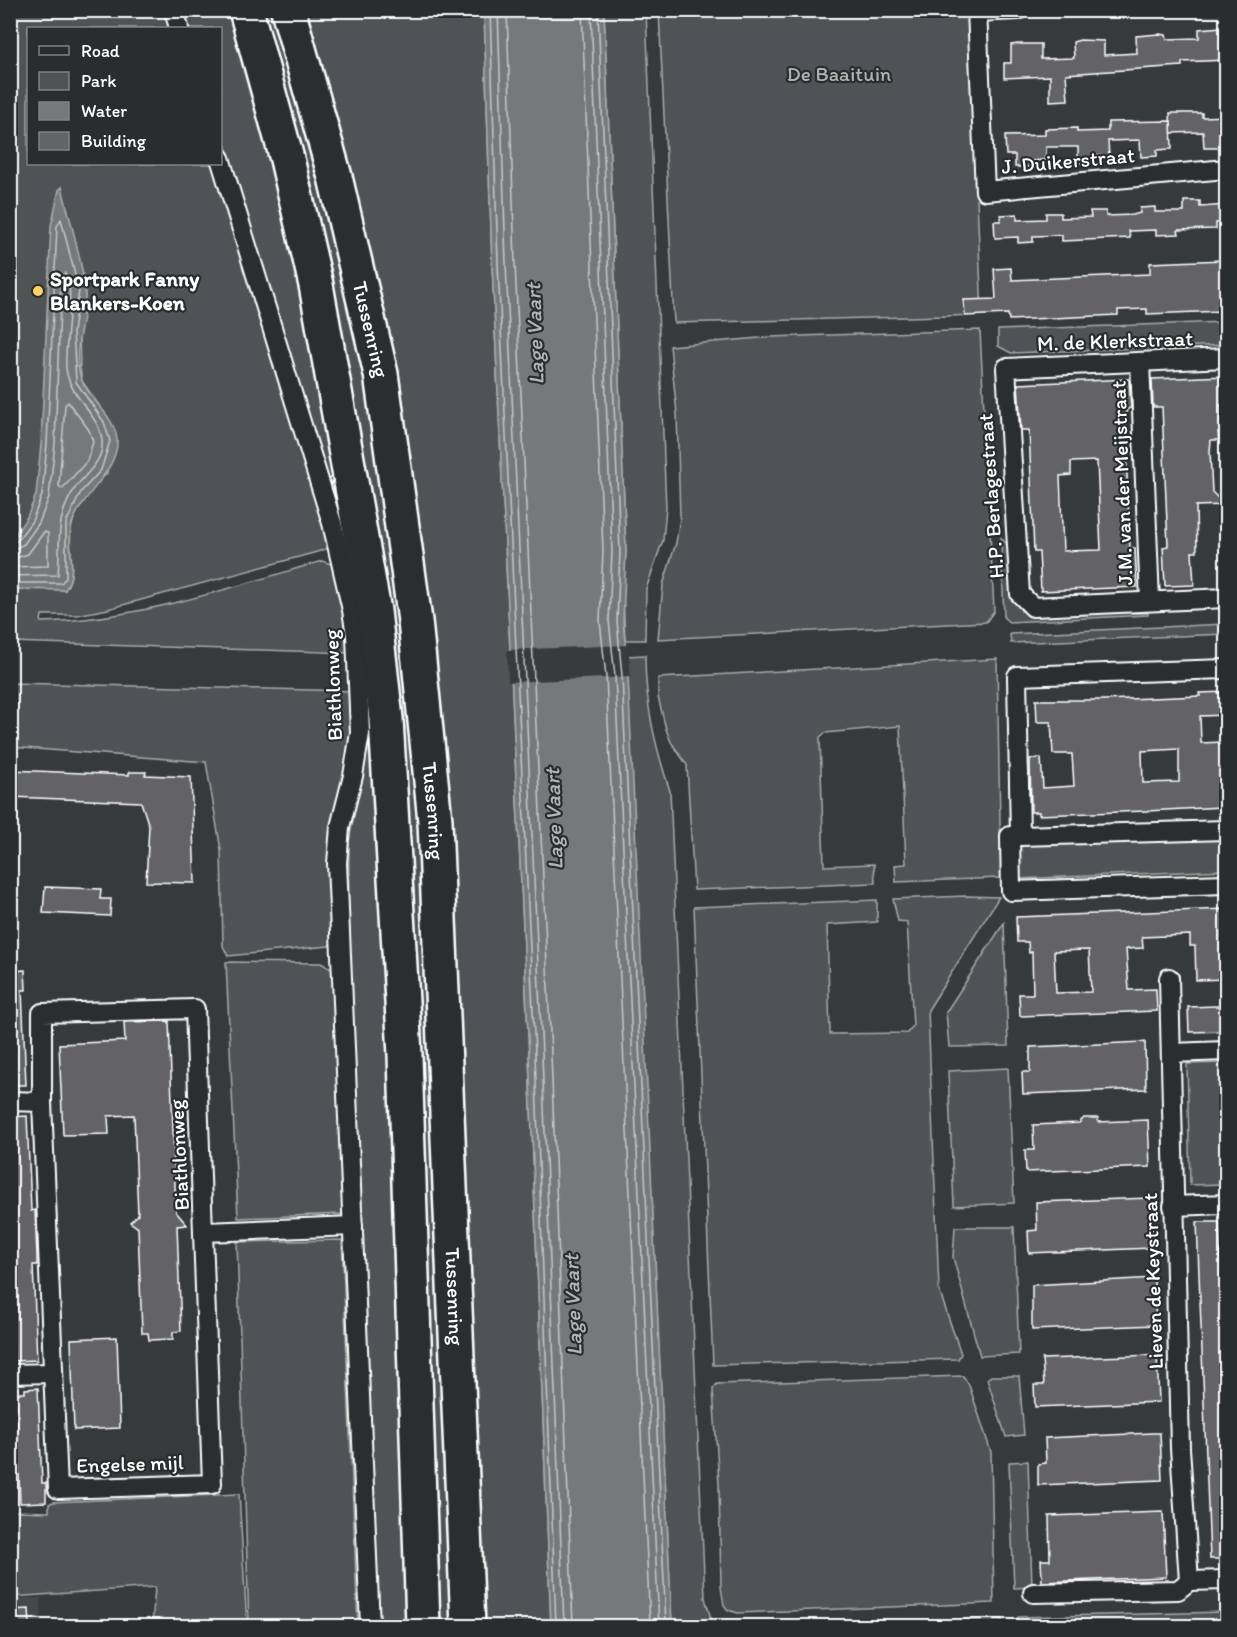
<svg xmlns="http://www.w3.org/2000/svg" width="1237" height="1637" font-family="Itim,sans-serif">
  <rect width="100%" height="100%" fill="#373a3b"/>
  <filter id="ink" filterUnits="userSpaceOnUse"><feTurbulence type="fractalNoise" baseFrequency=".0167" numOctaves="2"/><feDisplacementMap in="SourceGraphic" scale="12" xChannelSelector="R" yChannelSelector="G"/><feConvolveMatrix kernelMatrix="1 2 1 2 8 2 1 2 1" color-interpolation-filters="sRGB"/></filter>
  <g filter="url(#ink)">
    <polygon fill="#444748" points="11,1598 41,1598 42,1626 11,1626"/>
    <g fill="#505354" stroke="#a8a9aa" stroke-width="1.5" fill-rule="evenodd">
      <path d="M10 11H168L174 28H28V164H217L330 540 326 549 317 552 108 609 77 615H42L41 622C137 620 230 588 322 561L334 565 352 653 11 642ZM67 207 85 291 79 332 80 367 82 381 109 420 107 473C93 488 77 504 72 525 66 547 79 570 65 590L45 589Z"/>
      <polygon points="183,11 233,11 288,200 350,556 221,130 220,28 189,28"/>
      <polygon points="258,11 280,11 365,337 412,684 458,1626 440,1626 410,870 343,339 313,206"/>
      <polygon points="301,11 484,11 492,265 529,1055 551,1626 480,1626 443,781"/>
      <polygon points="604,11 646,11 666,508 663,540 646,589 645,640 625,640 623,596 626,551"/>
      <polygon points="659,11 969,11 982,315 674,323"/>
      <polygon points="1226,322 1226,345 1011,353 998,346 998,330"/>
      <polygon points="980,330 994,611 986,622 658,639 663,585 676,543 680,517 677,414 670,346 770,337"/>
      <polygon points="1001,538 1009,546 1021,611 1130,608 1132,613 1148,613 1148,615 1009,622 1004,618"/>
      <polygon points="1226,624 1226,634 1011,643 1010,634"/>
      <path d="M645 655C645 703 655 746 670 791L705 1598 712 1622 718 1626H672L626 656Z"/>
      <polygon points="997,659 1001,878 896,882 895,865 906,864 900,726 825,733 820,737 824,866 874,864 875,883 694,890 687,765 671,742 666,729 658,697 658,678"/>
      <polygon points="10,683 354,691 356,733 328,851 332,939 329,946 228,956 223,946 221,850 206,762 11,747"/>
      <polygon points="370,694 375,731 416,1626 375,1626 348,987 349,840 369,740"/>
      <polygon points="1226,837 1226,870 1017,879 1016,845"/>
      <polygon points="966,896 999,897 928,1010 939,1290 961,1354 958,1359 713,1365 694,907 877,900 877,922 827,925 830,1034 907,1033 913,1026 907,922 898,921 893,899"/>
      <polygon points="1004,923 1008,1046 949,1047 946,1012"/>
      <polygon points="226,962 321,963 333,970 343,1214 238,1218"/>
      <polygon points="1226,1063 1226,1184 1190,1185 1187,1064"/>
      <polygon points="1008,1068 1014,1203 954,1206 948,1071"/>
      <polygon points="955,1227 1014,1227 1019,1354 980,1356 953,1257"/>
      <polygon points="342,1240 358,1626 249,1626 237,1242"/>
      <polygon points="963,1376 969,1385 991,1452 994,1603 738,1613 728,1610 724,1605 721,1587 719,1485 713,1389 717,1384"/>
      <polygon points="991,1376 1019,1376 1024,1435 1006,1437 987,1379"/>
      <polygon points="11,1419 13,1511 49,1512 49,1504 53,1502 239,1494 247,1626 152,1626 155,1587 11,1597"/>
      <polygon points="1028,1461 1032,1587 1014,1588 1009,1462"/>
      <polygon points="1226,1612 1226,1626 1012,1626 1018,1617"/>
      <polygon points="1002,1619 1002,1626 870,1626 870,1623"/>
    </g>
    <g fill="#767879" stroke="#adaeaf" stroke-width="1.5">
      <polygon points="484,11 604,11 626,551 623,620 628,675 672,1626 551,1626 529,1055 492,265"/>
      <path d="M62 187C69 219 82 257 85 290 87 319 70 352 82 381 91 401 115 416 117 440 119 469 82 495 72 523 65 546 79 569 65 590L11 589V541L27 517 36 495 41 444 51 226 59 190Z"/>
    </g>
    <polygon fill="#373a3b" points="628,645 631,677 508,682 507,650"/>
    <g fill="none" stroke-linecap="round" stroke-linejoin="round">
      <g stroke="#c8c9c9" stroke-width="1.5">
        <polyline points="490,10 498,264 535,1054 556,1626"/>
        <polyline points="498,10 506,264 542,1054 564,1626"/>
        <polyline points="507,10 515,263 551,1054 573,1626"/>
        <polyline points="582,10 603,551 600,621 606,677 650,1626"/>
        <polyline points="591,10 612,551 609,621 615,676 659,1626"/>
        <polyline points="598,10 620,551 617,621 622,676 666,1626"/>
        <polygon points="68,402 89,430 93,442 87,461 62,489 59,486 65,405"/>
        <polyline points="10,543 17,541 32,521 42,495 47,444 57,226 61,219 79,291 73,332 76,382 104,422 110,441 101,470 81,492 66,523 66,578 61,583 10,583"/>
        <path d="M10 551 24 544 39 523 49 497 55 444 61 279 65 273C76 287 64 346 66 368 69 398 100 414 102 441 104 461 86 473 76 487 54 518 61 541 58 575L10 576"/>
        <polyline points="10,560 28,554 44,532 48,533 48,566 10,567"/>
      </g>
    </g>
    <g fill="#636465" stroke="#fff" stroke-width="1.5" fill-rule="evenodd">
      <polygon points="1222,27 1227,28 1227,60 1182,62 1182,66 1066,74 1068,100 1050,101 1050,76 1004,78 1004,63 1011,63 1011,45 1018,44 1041,44 1041,59 1074,58 1073,42 1080,40 1104,41 1104,55 1137,53 1136,36 1159,34 1166,35 1167,39 1199,38 1199,29"/>
      <polygon points="1170,113 1202,113 1202,117 1227,116 1227,141 1219,142 1220,148 1204,148 1203,132 1171,133"/>
      <polygon points="1171,121 1172,149 1157,150 1157,156 1141,157 1140,140 1108,141 1109,156 1094,156 1094,163 1078,163 1078,147 1046,147 1046,160 1031,161 1031,167 1015,167 1015,155 1006,155 1005,136 1045,135 1045,129 1077,128 1077,132 1108,131 1108,122"/>
      <polygon points="1184,201 1200,201 1200,207 1227,205 1227,222 1216,223 1216,229 1178,230 1179,234 1156,235 1156,230 1129,231 1130,238 1062,241 1062,235 1033,236 1033,242 1018,243 1018,237 995,238 994,221 1001,221 1001,215 1017,214 1017,220 1046,219 1046,213 1061,213 1061,218 1091,217 1090,211 1106,211 1106,216 1133,215 1140,213 1140,208 1155,207 1155,212 1184,212"/>
      <polygon points="1224,260 1227,306 1223,306 1223,311 1147,314 1147,309 1118,310 1118,315 1009,320 1008,314 965,316 964,300 996,299 994,269 1011,268 1012,280 1150,274 1150,263"/>
      <polygon points="1227,376 1227,405 1220,405 1221,432 1218,432 1219,440 1211,440 1210,451 1212,492 1225,505 1196,506 1197,552 1192,552 1194,585 1165,586 1163,547 1168,546 1162,407 1153,407 1152,379"/>
      <path d="M1129 379 1131 408 1127 409 1125 417 1126 450 1130 548H1135L1137 587 1041 591 1039 552H1034L1029 430H1021L1018 384ZM1097 461 1101 550 1063 551 1060 476 1071 475V462Z"/>
      <path d="M1227 692V715L1200 716 1201 743 1223 742 1224 751H1227V805H1222V807L1146 811 1039 815V812H1031L1030 759 1041 758 1043 788 1074 786 1072 754H1053L1051 722H1037L1036 700H1104L1200 696 1199 693ZM1179 749V782L1143 783 1142 751Z"/>
      <polygon points="10,770 129,775 129,772 146,772 145,775 191,777 195,883 146,882 149,826 141,802 10,797"/>
      <polygon points="45,887 101,889 100,899 111,899 110,916 43,913"/>
      <path d="M1227 909V934H1222L1227 979 1196 980 1195 946H1190V935L1142 937 1143 948 1126 949 1129 990 1156 989 1157 1011 1020 1016 1019 994H1033L1032 952 1029 953 1028 942H1017L1016 917ZM1089 950 1091 992 1056 993 1054 951Z"/>
      <polygon points="25,970 26,990 22,990 26,1085 13,1085 10,1081 10,971"/>
      <polygon points="1217,1006 1227,1006 1227,1031 1189,1032 1188,1007"/>
      <polygon points="169,1021 176,1212 187,1225 177,1226 181,1331 173,1332 173,1339 149,1340 148,1333 142,1333 138,1228 130,1222 138,1215 134,1115 108,1116 109,1134 63,1135 59,1044 125,1041 124,1022"/>
      <polygon points="1145,1042 1146,1089 1023,1094 1022,1072 1030,1072 1030,1047"/>
      <polygon points="27,1116 31,1211 35,1210 37,1256 37,1265 33,1265 37,1360 14,1361 10,1268 10,1117"/>
      <polygon points="1084,1118 1098,1118 1098,1122 1148,1120 1150,1167 1026,1172 1025,1150 1034,1150 1033,1125 1079,1123"/>
      <polygon points="1151,1198 1153,1248 1029,1253 1028,1231 1037,1230 1036,1202"/>
      <polygon points="1197,1222 1219,1222 1227,1422 1227,1559 1210,1559"/>
      <polygon points="1154,1278 1156,1325 1032,1330 1032,1285"/>
      <polygon points="117,1337 120,1428 74,1430 71,1339"/>
      <polygon points="1157,1355 1159,1402 1035,1407 1034,1385 1044,1385 1042,1359"/>
      <polygon points="38,1388 42,1483 46,1483 46,1502 20,1503 16,1393 25,1393 25,1389"/>
      <polygon points="1152,1433 1160,1433 1162,1480 1038,1485 1038,1464 1046,1463 1045,1438"/>
      <polygon points="1163,1512 1166,1577 1042,1582 1041,1560 1050,1560 1049,1516"/>
      <polygon points="29,1609 30,1626 10,1626 10,1610"/>
    </g>
    <g fill="none" stroke-linecap="round" stroke-linejoin="round">
      <defs>
        <g id="street">
          <polyline points="174,10 179,28"/>
          <polyline points="977,10 985,191 1226,169"/>
          <polyline points="977,12 1018,10"/>
          <polyline points="220,158 332,523 352,610 356,636 360,733 353,776 340,827 337,863 370,1626"/>
          <polyline points="1226,358 1006,368 1020,594 1033,607 1226,598"/>
          <polyline points="1140,362 1150,601"/>
          <polyline points="1226,669 1017,676 1020,836 1010,836 1011,891 1226,884"/>
          <polyline points="1020,836 1226,830"/>
          <polyline points="1169,978 1180,1448 1189,1581"/>
          <polygon points="195,1009 212,1484 58,1489 42,1102 42,1013"/>
          <polyline points="1171,1053 1226,1051"/>
          <polyline points="10,1101 42,1102"/>
          <polyline points="1173,1206 1226,1204"/>
          <polyline points="205,1232 353,1226"/>
          <polyline points="10,1374 53,1373"/>
          <polyline points="1189,1581 1226,1580"/>
          <polyline points="1033,1593 1178,1590 1189,1581"/>
        </g>
        <g id="highway">
          <polyline points="246,10 287,159 316,285 374,611 386,719 405,1055 423,1626"/>
          <path id="s1" d="M288 10 335 177 381 374 415 621 435 821 468 1626"/>
        </g>
      </defs>
      <use href="#street" stroke="#fff" stroke-width="22"/>
      <use href="#highway" stroke="#fff" stroke-width="38"/>
      <use href="#street" stroke="#2a2d2e" stroke-width="18"/>
      <use href="#highway" stroke="#2a2d2e" stroke-width="33"/>
    </g>
  </g>
  <circle fill="#ffd166" stroke="#2a2d2e" stroke-width="2" cx="38" cy="291" r="6"/>
  <g text-anchor="middle" stroke-width="4.5" stroke-linejoin="round" paint-order="stroke">
    <g font-size="21" fill="#b0b2b2" stroke="#2a2d2e">
      <text x="839" y="81">De Baaituin</text>
    </g>
    <g font-size="21" fill="#fff" stroke="#2a2d2e">
      <text transform="translate(1068 161) rotate(-5)" y="7">J. Duikerstraat</text>
      <text dy="7" stroke="none"><textPath href="#s1" startOffset="330">Tussenring</textPath></text>
      <text transform="translate(1115 341) rotate(-2)" y="7">M. de Klerkstraat</text>
      <text transform="translate(1122 483) rotate(-92)" y="7">J.M. van der Meijstraat</text>
      <text transform="translate(991 496) rotate(-94)" y="7">H.P. Berlagestraat</text>
      <text transform="translate(333 685) rotate(-92)" y="7">Biathlonweg</text>
      <text dy="7" stroke="none"><textPath href="#s1" startOffset="816">Tussenring</textPath></text>
      <text transform="translate(179 1155) rotate(-93)" y="7">Biathlonweg</text>
      <text transform="translate(1153 1281) rotate(-92)" y="7">Lieven de Keystraat</text>
      <text dy="7" stroke="none"><textPath href="#s1" startOffset="1302">Tussenring</textPath></text>
      <text transform="translate(130 1464) rotate(-2)" y="7">Engelse mijl</text>
    </g>
    <g font-size="21" font-weight="bold" fill="#fff" stroke="#2a2d2e" text-anchor="start">
      <text x="50" y="286">Sportpark Fanny<tspan x="50" dy="24">Blankers-Koen</tspan></text>
    </g>
    <g font-size="22" font-style="italic" fill="#b4b5b5" stroke="#2a2d2e">
      <text transform="translate(534 334) rotate(-92)" y="8">Lage Vaart</text>
      <text transform="translate(553 819) rotate(-92)" y="8">Lage Vaart</text>
      <text transform="translate(572 1305) rotate(-92)" y="8">Lage Vaart</text>
    </g>
  </g>
  <rect width="1237" height="1637" fill="none" stroke="#2a2d2e" stroke-width="36"/>
  <rect x="18" y="18" width="1201" height="1601" fill="none" stroke="#fff" stroke-width="2" filter="url(#ink)"/>
  <rect x="27" y="27" width="195" height="138" fill="#2a2d2e" stroke="#7f8182" stroke-width="1.5"/>
  <rect x="39" y="46" width="30" height="9" fill="#2a2d2e" stroke="#7f8182" stroke-width="1.5"/>
  <text x="81" y="57" font-size="18" fill="#ffffff">Road</text>
  <rect x="39" y="72" width="30" height="18" fill="#505354" stroke="#7f8182" stroke-width="1.5"/>
  <text x="81" y="87" font-size="18" fill="#ffffff">Park</text>
  <rect x="39" y="102" width="30" height="18" fill="#767879" stroke="#7f8182" stroke-width="1.5"/>
  <text x="81" y="117" font-size="18" fill="#ffffff">Water</text>
  <rect x="39" y="132" width="30" height="18" fill="#636465" stroke="#7f8182" stroke-width="1.5"/>
  <text x="81" y="147" font-size="18" fill="#ffffff">Building</text>
</svg>
